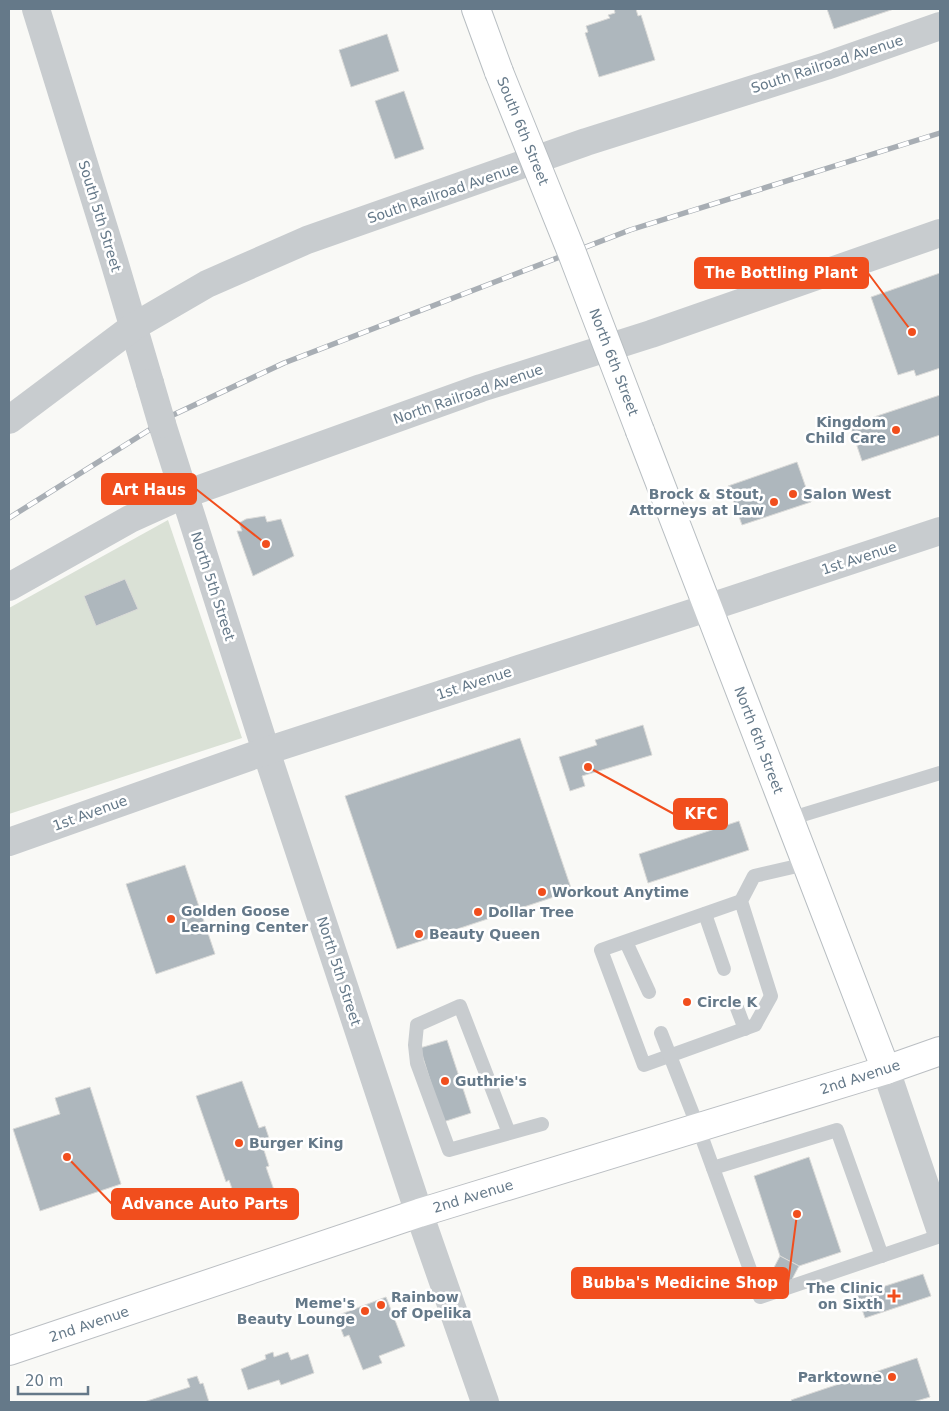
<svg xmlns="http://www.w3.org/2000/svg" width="949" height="1411" font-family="'DejaVu Sans',sans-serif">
  <rect width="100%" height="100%" fill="#f9f9f6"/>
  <polygon fill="#dae1d6" points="168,520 242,738 9,814 9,608"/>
  <g fill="#aeb7bd" stroke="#dadad8">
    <polygon points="614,9 636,9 638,16 641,15 655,60 599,77 585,33 588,32 586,26 610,18 608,15 615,13"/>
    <polygon points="827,9 894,9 834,29"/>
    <polygon points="387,34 399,71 351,87 339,50"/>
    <polygon points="404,91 424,149 395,159 375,101"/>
    <polygon points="940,273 940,368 916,376 914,370 898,375 871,297"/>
    <polygon points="940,395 940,435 862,461 850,425"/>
    <polygon points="797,462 811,502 742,525 728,486"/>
    <polygon points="265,516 267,522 281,519 294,556 253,576 237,531 242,531 239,523 246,519"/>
    <polygon points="125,579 138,609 96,626 84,596"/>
    <polygon points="643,725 652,755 582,776 585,786 570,791 559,757 597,745 595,740"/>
    <polygon points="520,738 572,891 397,949 345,796"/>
    <polygon points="739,821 749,850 648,883 639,854"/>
    <polygon points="185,865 215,954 156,974 126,884"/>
    <polygon points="447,1040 471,1113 443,1122 420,1048"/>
    <polygon points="242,1081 259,1128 265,1126 270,1141 262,1144 269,1166 266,1167 275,1193 238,1206 229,1180 226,1182 196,1096"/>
    <polygon points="90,1087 121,1184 40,1211 13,1129 60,1114 55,1098"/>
    <polygon points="809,1157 841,1252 799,1266 780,1256 754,1176"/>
    <polygon points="780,1256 799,1266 789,1285 770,1275"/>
    <polygon points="923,1274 931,1296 865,1318 857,1295"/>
    <polygon points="386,1297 405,1346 379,1356 382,1363 363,1370 349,1335 344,1337 336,1316"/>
    <polygon points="273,1352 274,1357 288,1352 291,1360 308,1354 314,1373 281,1385 279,1380 248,1390 241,1369 266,1359 265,1355"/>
    <polygon points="917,1358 930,1397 913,1402 792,1402 791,1400"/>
    <polygon points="197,1376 200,1384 203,1383 209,1402 144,1402 190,1387 187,1379"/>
  </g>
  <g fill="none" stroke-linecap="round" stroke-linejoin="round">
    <defs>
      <g id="secondary">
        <polyline points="476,9 499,72"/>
        <polyline points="640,431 886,1070"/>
      </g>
      <polyline id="primary" points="9,1351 419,1213 886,1070 940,1051"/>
    </defs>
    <use href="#secondary" stroke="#b8bec2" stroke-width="30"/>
    <use href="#primary" stroke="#bbbfc3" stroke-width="30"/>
    <g stroke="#c8cccf" stroke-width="14">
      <polyline points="789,819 940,773"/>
      <polyline points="741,901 771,996 755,1025 644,1065 601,950 741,901 754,876 806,864"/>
      <polyline points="705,914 724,969"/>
      <polyline points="626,942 649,992"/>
      <polyline points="737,1008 745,1029"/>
      <polyline points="661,1033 698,1127 760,1297 940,1236"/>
      <polyline points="509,1133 460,1006 417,1025 415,1045 417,1063 449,1150 542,1124"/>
      <polyline points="713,1168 837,1130 882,1256"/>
    </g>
    <g stroke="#c8cccf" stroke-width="28">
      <polyline points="36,9 114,261 150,383"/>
      <polyline points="9,420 133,327 207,284 307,240 586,142 826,66 940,26"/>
      <polyline points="162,424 266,751 419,1213 485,1402"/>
      <polyline points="9,587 130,519 183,495 481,388 651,334 940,233"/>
      <polyline points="9,842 266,751 707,608 940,531"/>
      <polyline points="886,1070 940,1229"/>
    </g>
    <use href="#secondary" stroke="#fff" stroke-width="28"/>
    <use href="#primary" stroke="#fff" stroke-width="28"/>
    <defs>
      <polyline id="rail" points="9,518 173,415 284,363 630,230 940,133"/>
    </defs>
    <use href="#rail" stroke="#a8aeb4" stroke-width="5.5"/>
    <use href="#rail" stroke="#fff" stroke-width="4" stroke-dasharray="11" stroke-linecap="butt"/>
    <defs>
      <polyline id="secondary-bridge" points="499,72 572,253 640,431"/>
    </defs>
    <use href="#secondary-bridge" stroke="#b8bec2" stroke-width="30" stroke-linecap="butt"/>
    <polyline stroke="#c8cccf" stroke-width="28" points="150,383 162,424"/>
    <use href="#secondary-bridge" stroke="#fff" stroke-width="28"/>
  </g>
  <g fill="#f14e1d" stroke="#fff" stroke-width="2">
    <circle cx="896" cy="430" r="5"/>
    <circle cx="793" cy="494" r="5"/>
    <circle cx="774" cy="502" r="5"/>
    <circle cx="542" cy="892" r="5"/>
    <circle cx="478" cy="912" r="5"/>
    <circle cx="171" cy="919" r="5"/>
    <circle cx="419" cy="934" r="5"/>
    <circle cx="687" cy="1002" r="5"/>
    <circle cx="445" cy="1081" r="5"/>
    <circle cx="239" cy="1143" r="5"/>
    <path d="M891.5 1288.5h5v5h5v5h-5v5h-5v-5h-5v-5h5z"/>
    <circle cx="381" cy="1305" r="5"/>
    <circle cx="365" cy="1311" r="5"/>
    <circle cx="892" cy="1377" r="5"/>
  </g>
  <g text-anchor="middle" stroke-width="5" stroke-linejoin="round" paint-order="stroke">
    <g font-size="14" fill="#657989" stroke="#fff">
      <text transform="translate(827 64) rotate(-18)" y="5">South Railroad Avenue</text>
      <text transform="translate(523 131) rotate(68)" y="5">South 6th Street</text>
      <text transform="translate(443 193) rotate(-19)" y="5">South Railroad Avenue</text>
      <text transform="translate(100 216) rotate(73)" y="5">South 5th Street</text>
      <text transform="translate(614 362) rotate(69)" y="5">North 6th Street</text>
      <text transform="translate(468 394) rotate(-19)" y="5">North Railroad Avenue</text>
      <text transform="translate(859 558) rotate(-18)" y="5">1st Avenue</text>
      <text transform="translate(213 586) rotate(72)" y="5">North 5th Street</text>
      <text transform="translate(474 683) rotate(-18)" y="5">1st Avenue</text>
      <text transform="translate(759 740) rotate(69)" y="5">North 6th Street</text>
      <text transform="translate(90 813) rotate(-20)" y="5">1st Avenue</text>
      <text transform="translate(339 971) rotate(72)" y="5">North 5th Street</text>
      <text transform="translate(860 1077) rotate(-18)" y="5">2nd Avenue</text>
      <text transform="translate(473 1196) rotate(-17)" y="5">2nd Avenue</text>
      <text transform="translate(89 1324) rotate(-19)" y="5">2nd Avenue</text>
    </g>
    <g font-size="14" font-weight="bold" fill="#657989" stroke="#fff" text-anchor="start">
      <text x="886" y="427" text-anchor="end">Kingdom<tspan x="886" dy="16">Child Care</tspan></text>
      <text x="764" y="499" text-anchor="end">Brock &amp; Stout,<tspan x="764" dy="16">Attorneys at Law</tspan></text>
      <text x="803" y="499">Salon West</text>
      <text x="552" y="897">Workout Anytime</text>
      <text x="181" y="916">Golden Goose<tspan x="181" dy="16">Learning Center</tspan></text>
      <text x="488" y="917">Dollar Tree</text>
      <text x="429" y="939">Beauty Queen</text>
      <text x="697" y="1007">Circle K</text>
      <text x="455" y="1086">Guthrie's</text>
      <text x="249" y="1148">Burger King</text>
      <text x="883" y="1293" text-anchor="end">The Clinic<tspan x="883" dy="16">on Sixth</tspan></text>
      <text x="391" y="1302">Rainbow<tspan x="391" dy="16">of Opelika</tspan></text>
      <text x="355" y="1308" text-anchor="end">Meme's<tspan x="355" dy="16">Beauty Lounge</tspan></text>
      <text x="882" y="1382" text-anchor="end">Parktowne</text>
    </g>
  </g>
  <path fill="none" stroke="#f14e1d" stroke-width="2" d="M912 332L868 273M266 544L196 489M588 767L674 814M67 1157L112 1204M797 1214L788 1283"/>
  <g fill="#f14e1d" stroke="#fff" stroke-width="2">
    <circle cx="912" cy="332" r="5"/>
    <circle cx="266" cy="544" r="5"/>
    <circle cx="588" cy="767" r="5"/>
    <circle cx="67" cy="1157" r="5"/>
    <circle cx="797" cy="1214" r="5"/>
  </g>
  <g fill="#f14e1d" stroke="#f14e1d" stroke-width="2">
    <rect x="695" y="258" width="173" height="30" rx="5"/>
    <rect x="102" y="474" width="94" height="30" rx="5"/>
    <rect x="674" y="799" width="53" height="30" rx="5"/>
    <rect x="112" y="1189" width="186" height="30" rx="5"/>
    <rect x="572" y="1268" width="216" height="30" rx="5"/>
  </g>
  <g font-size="15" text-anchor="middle" font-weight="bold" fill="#fff">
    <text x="781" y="278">The Bottling Plant</text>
    <text x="149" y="495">Art Haus</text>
    <text x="701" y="819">KFC</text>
    <text x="205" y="1209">Advance Auto Parts</text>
    <text x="680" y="1288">Bubba's Medicine Shop</text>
  </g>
  <rect width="949" height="1411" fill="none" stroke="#657989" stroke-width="20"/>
  <path d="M18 1386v8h70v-8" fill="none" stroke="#657989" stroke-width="2.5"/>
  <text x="25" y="1386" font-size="15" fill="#657989" stroke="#ffffff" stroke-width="4" paint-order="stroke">20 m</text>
</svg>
